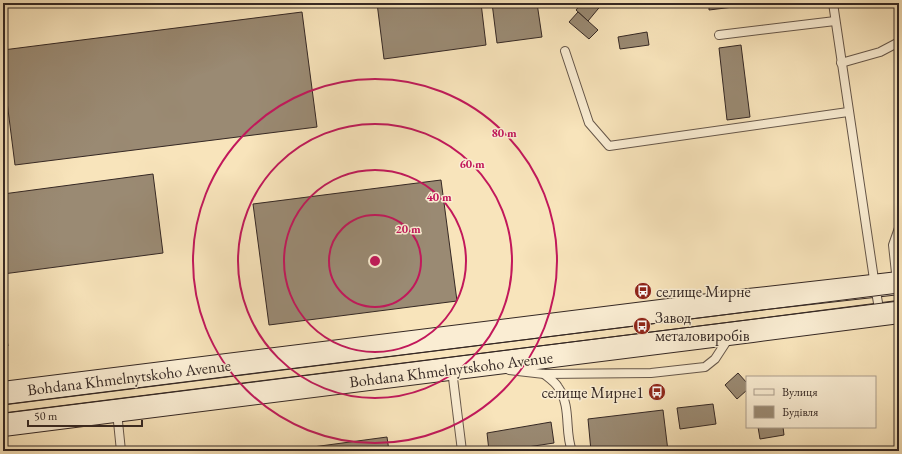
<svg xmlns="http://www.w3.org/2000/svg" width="902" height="454" font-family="'EB Garamond',serif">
  <rect width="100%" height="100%" fill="#f8e4bb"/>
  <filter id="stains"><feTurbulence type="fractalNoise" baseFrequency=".005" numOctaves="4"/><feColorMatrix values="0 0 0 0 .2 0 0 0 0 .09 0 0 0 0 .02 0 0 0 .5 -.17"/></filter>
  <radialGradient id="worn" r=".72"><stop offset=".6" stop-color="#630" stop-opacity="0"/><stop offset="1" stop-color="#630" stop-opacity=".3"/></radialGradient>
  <g fill="#9a8a73" stroke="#352824">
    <polygon points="377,3 481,3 486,45 384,59"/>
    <polygon points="492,3 537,3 542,37 497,43"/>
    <polygon points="582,3 603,3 588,21 576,10"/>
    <polygon points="709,3 766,3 709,10"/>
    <polygon points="302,12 317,127 15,165 3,70 3,50"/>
    <polygon points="578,12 598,30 589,39 569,22"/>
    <polygon points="647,32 649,45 620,49 618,37"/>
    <polygon points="741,45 750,117 727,120 719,48"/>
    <polygon points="153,174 163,253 3,274 3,194"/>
    <polygon points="441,180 457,301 269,325 253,204"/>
    <polygon points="3,314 8,346 3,346"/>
    <polygon points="738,373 747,383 747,390 737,399 725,385"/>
    <polygon points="713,404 716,424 680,429 677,408"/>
    <polygon points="663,410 668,451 591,451 588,419"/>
    <polygon points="551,422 554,443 501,451 489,451 487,433"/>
    <polygon points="758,427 783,427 784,435 760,439"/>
    <polygon points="387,437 389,451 283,451"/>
  </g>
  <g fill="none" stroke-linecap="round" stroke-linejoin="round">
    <defs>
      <g id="lane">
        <polyline points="833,3 875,286 880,314"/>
        <polyline points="719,35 835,21"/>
        <polyline points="565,51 589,123 609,146 848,112"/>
        <polyline points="841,63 880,52 899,42"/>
        <polyline points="897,282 893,245 899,228"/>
        <polyline points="452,370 462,451"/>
        <polyline points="509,370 544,374 651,373 705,367 715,359 730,336"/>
        <path d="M544 374C549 378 555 382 558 387 572 407 564 431 572 451"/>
        <polyline points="117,412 121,451"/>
      </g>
      <g id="secondary">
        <polyline points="3,393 749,300 899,283"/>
        <polyline points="3,425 752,331 899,312"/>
      </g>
    </defs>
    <use href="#lane" stroke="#66574a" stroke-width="10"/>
    <use href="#secondary" stroke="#352824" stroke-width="24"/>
    <use href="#lane" stroke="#faedd3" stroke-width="8"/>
    <use href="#secondary" stroke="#faedd3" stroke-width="22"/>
    <g stroke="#352824" stroke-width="1">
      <polyline points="3,405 899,293"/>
      <polyline points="3,413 899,301"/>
    </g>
  </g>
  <g fill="none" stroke="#c2185b" stroke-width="2">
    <circle cx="375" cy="261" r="46"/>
    <circle cx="375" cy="261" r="91"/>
    <circle cx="375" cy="261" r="137"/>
    <circle cx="375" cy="261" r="182"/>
  </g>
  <defs>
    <symbol id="bus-disc" viewBox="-11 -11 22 22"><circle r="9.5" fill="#8f2418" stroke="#faedd3"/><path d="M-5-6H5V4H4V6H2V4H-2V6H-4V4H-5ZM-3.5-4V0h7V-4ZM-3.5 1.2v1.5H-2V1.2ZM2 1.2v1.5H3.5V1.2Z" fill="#fff"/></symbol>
  </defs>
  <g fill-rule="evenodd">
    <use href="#bus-disc" x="633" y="281" width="20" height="20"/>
    <use href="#bus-disc" x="632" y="316" width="20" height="20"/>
    <use href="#bus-disc" x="647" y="382" width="20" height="20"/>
  </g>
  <g text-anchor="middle" stroke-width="3" stroke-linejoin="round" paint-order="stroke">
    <g font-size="16" fill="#352824" stroke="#faedd3" text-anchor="start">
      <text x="656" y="297">селище Мирне</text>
      <text x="655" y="323">Завод<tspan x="655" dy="18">металовиробів</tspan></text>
      <text x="644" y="398" text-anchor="end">селище Мирне1</text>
    </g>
    <g font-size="16" fill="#352824" stroke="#faedd3">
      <text transform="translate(451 369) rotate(-7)" y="6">Bohdana Khmelnytskoho Avenue</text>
      <text transform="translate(129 377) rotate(-7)" y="6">Bohdana Khmelnytskoho Avenue</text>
    </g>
  </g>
  <circle cx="375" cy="261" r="6" fill="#c2185b" stroke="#faedd3" stroke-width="2"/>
  <g font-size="12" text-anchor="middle" font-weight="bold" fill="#c2185b" stroke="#faedd3" stroke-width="3" stroke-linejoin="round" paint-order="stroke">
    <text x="504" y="137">80 m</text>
    <text x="472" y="168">60 m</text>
    <text x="439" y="201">40 m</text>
    <text x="408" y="233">20 m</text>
  </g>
  <rect width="902" height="454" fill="none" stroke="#f8e4bb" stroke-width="16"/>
  <rect x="4" y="4" width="894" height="446" fill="none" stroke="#352824" stroke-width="2"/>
  <rect x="8" y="8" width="886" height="438" fill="none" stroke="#352824"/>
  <rect x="746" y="376" width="130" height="52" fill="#faedd3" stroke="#ab9e8d"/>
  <rect x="754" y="389" width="20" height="6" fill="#faedd3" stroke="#ab9e8d"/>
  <text x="782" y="396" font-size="12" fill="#352824">Вулиця</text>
  <rect x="754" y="406" width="20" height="12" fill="#9a8a73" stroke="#ab9e8d"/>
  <text x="782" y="416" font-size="12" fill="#352824">Будівля</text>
  <path d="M28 420v6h114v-6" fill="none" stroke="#352824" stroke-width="2"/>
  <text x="34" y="420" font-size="12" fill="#352824" stroke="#faedd3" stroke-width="3" paint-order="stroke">50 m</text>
  <rect width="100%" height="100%" filter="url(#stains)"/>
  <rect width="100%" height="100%" fill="url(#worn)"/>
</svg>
